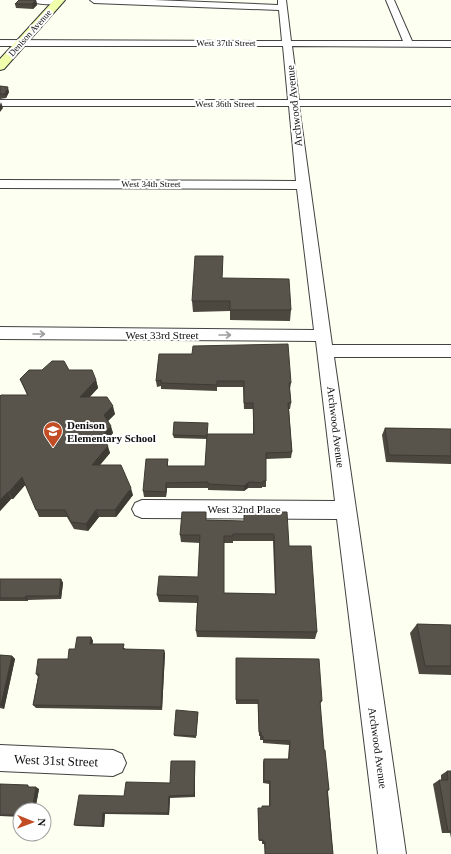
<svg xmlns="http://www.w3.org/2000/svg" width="451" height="854" font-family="Georgia,serif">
  <rect width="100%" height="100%" fill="#fdfff1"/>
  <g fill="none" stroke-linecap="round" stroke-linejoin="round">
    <defs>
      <g id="minor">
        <path d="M30 0H63V1C58 6 35 5 30 0Z"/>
        <polygon points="90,0 154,0 278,5 278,0 286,0 291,41 403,41 386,0 394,0 412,41 451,41 451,47 292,46 299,100 451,100 451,106 299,106 332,345 451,345 451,357 334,357 406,854 378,854 337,519 142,518 135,515 132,509 135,503 142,500 335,501 316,341 0,339 0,327 314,330 297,189 0,188 0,180 296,181 289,106 0,106 0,100 288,100 283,46 0,46 0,40 282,41 279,10 94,3"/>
        <polygon points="0,745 113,750 122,754 126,763 122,772 113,776 0,771"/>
      </g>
      <polygon id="secondary" points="54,0 65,0 4,69 0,70 0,59"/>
    </defs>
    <use href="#minor" stroke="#424242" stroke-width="2"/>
    <use href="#secondary" stroke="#313131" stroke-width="2"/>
    <use href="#minor" fill="#fff" fill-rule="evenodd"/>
    <use href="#secondary" fill="#efffac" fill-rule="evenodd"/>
  </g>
  <g fill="#4c4840" fill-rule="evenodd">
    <polygon points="36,0 37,5 33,9 16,8 15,4"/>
    <polygon points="0,86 9,92 6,98 0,99"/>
    <polygon points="223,266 222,278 291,310 290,321 230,320 230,311 193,312 192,301"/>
    <polygon points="159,354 291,383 290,389 291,403 290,409 289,409 292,452 291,458 266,459 266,487 262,487 262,488 248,488 244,491 208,490 208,488 167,488 166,497 144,497 143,491 168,459 168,466 205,466 207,439 174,438 173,435 208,434 253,434 253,409 244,409 243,387 217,387 217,391 161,389 161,386 157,387 156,381"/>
    <polygon points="69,370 96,380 98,388 90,397 115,414 108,421 113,433 105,442 110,453 100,465 133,495 116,517 99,517 88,531 74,529 67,517 39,517 26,484 13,499 11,499 0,511 0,396 27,395 20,379"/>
    <polygon points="385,428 451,429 451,464 386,462 382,435"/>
    <path d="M244 512 289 546 317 632 315 639 197 637 196 631 197 603 159 602 157 595 198 577 200 543 181 542 180 535 206 520 244 521ZM233 541H273L275 594 224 593V543H233Z"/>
    <polygon points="0,579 61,579 63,583 61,599 28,600 28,601 0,601"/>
    <polygon points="417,624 451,625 451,675 419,674 410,633"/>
    <polygon points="91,637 93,641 92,644 125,648 125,649 165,653 162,710 36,708 33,705 38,677 36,674 68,659 75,649"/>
    <polygon points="0,655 12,656 15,659 4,709 0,708"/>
    <polygon points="236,658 322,701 320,704 324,750 329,790 328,791 333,854 265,854 264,844 262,844 262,841 259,841 258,811 258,808 262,808 262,806 269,806 269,784 263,783 263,762 264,759 288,759 289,745 263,743 263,740 260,740 260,736 259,736 258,704 236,704"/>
    <polygon points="198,712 196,738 174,736 174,735"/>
    <polygon points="195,761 195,797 170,798 169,815 105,814 104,827 77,826 74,825 124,796 170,783"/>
    <polygon points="447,771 451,771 451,838 450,833 442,833 433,784 439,780 441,780 441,775"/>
    <polygon points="0,784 31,787 39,789 36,805 28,805 20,810 20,817 0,816"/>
  </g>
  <g fill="#3e3b34">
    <polygon points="36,0 37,5 33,9 32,4"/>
    <polygon points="8,87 9,92 6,98 5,94"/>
    <polygon points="1,102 3,108 0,112 0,105"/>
    <polygon points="96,380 98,388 82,404 80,397"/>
    <polygon points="113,406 115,414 106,423 104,415"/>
    <polygon points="111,426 113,433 104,444 102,436"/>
    <polygon points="108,446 110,453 94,472 92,465"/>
    <polygon points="22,477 26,484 13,499 9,492"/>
    <polygon points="249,482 248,488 244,491 244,486"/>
    <polygon points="166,483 167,488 166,497"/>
    <polygon points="131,488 133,495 116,517 115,510"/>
    <polygon points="8,492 11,499 0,511 0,500"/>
    <polygon points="96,510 99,517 88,531 86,524"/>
    <polygon points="61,579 63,583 61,599 59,596"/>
    <polygon points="26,596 28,600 28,601 25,598"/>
    <polygon points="91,637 93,641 92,647 90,644"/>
    <polygon points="164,650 165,653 162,710 161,707"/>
    <polygon points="12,656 15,659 4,709 1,705"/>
    <polygon points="195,761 195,797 194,795"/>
    <polygon points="36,787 39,789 36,805 33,804"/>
    <polygon points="169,796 170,798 169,815 168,813"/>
    <polygon points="25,803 28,805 27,810 23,810"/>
    <polygon points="103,813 105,814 104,827 102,826"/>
  </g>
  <g fill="#58544b" stroke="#3e3b34" fill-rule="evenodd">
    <polygon points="19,0 36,0 32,4 15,4"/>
    <polygon points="0,86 8,87 5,94 0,94"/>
    <polygon points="195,256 223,256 222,278 289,279 291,310 230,310 230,301 192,301"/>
    <polygon points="288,344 291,383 289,383 291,403 288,403 292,452 266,453 266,481 263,481 263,483 249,482 244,486 208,484 208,482 166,483 166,492 143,491 146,459 168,459 167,466 205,466 207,434 254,434 253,403 244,403 244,381 217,381 217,385 161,383 161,380 156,381 159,354 192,354 193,346"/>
    <polygon points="52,361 64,361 69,370 92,370 96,380 80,397 107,397 113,406 104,415 111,426 102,436 108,446 92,465 121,465 131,488 115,510 96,510 86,524 71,522 65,510 36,510 22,477 9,492 8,492 0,500 0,396 1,395 28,395 20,379 29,370 42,370"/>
    <polygon points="174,422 208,423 207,436 173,435"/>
    <polygon points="385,428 451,429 451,456 389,455"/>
    <path d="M182 512H206V520L244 521V512H287L289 546H311L317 632 196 631 198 596 157 595 159 576 198 577 200 535H180ZM233 534H274L276 594 224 593V536H233Z"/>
    <polygon points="0,579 61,579 59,596 26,596 25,598 0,598"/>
    <polygon points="417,624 451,625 451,666 425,666"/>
    <polygon points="77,637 91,637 90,644 124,644 123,649 164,650 161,707 33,705 39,674 36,674 38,659 68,659 69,649 75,649"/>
    <polygon points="0,655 12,656 1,705 0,705"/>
    <polygon points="236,658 319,659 322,701 320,701 324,750 325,750 329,790 327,790 333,854 265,854 265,842 263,842 263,840 259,840 258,808 262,808 262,806 270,806 270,781 264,781 264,759 289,759 290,741 263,740 263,736 261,736 261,732 259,732 258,700 236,700"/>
    <polygon points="176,710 198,712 196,736 174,735"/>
    <polygon points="171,761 195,761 194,795 169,796 168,813 103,813 102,826 74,825 79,795 124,796 126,782 170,783"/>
    <polygon points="447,771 451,771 451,831 448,831 439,780 448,780"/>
    <polygon points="0,784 28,785 28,787 36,787 33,804 25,803 23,810 20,810 20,815 0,815"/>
  </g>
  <defs><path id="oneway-shaft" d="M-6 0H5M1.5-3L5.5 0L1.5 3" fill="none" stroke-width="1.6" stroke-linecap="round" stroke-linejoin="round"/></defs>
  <g stroke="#9f9f9f">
    <use href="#oneway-shaft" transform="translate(39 334)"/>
    <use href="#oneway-shaft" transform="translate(225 335)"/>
  </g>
  <defs>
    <symbol id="school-pin" viewBox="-11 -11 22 30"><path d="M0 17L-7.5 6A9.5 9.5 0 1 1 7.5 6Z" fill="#c24d24" stroke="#fff"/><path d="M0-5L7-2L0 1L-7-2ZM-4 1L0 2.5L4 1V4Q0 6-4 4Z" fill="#fff"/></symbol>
  </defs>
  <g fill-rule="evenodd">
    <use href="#school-pin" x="42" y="420" width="22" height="30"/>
  </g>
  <g text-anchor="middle" stroke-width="4" stroke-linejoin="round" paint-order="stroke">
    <g font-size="9" fill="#0f0f0f" stroke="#fff">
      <text transform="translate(30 33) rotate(-48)" y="3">Denison Avenue</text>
      <text x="226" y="46">West 37th Street</text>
      <text x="225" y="107">West 36th Street</text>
      <text x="151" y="187">West 34th Street</text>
    </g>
    <g font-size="11" fill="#0f0f0f" stroke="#fff">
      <text transform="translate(294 106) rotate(-96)" y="4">Archwood Avenue</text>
      <text x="162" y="339">West 33rd Street</text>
      <text transform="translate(336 427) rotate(83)" y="4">Archwood Avenue</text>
      <text x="244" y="513">West 32nd Place</text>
      <text transform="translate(378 748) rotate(82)" y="4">Archwood Avenue</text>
    </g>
    <g font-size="11" font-weight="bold" fill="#0f0f0f" stroke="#fff" text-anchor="start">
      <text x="67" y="429">Denison<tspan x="67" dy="13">Elementary School</tspan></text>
    </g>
    <g font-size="13" fill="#0f0f0f" stroke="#fff">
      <text transform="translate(56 760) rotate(2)" y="5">West 31st Street</text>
    </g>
  </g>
  <g transform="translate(32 822) rotate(91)"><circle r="19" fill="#ffffff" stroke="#9f9f9f"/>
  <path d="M0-3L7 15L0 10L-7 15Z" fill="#c24d24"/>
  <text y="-6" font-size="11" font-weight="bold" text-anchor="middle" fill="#0f0f0f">N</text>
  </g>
</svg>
